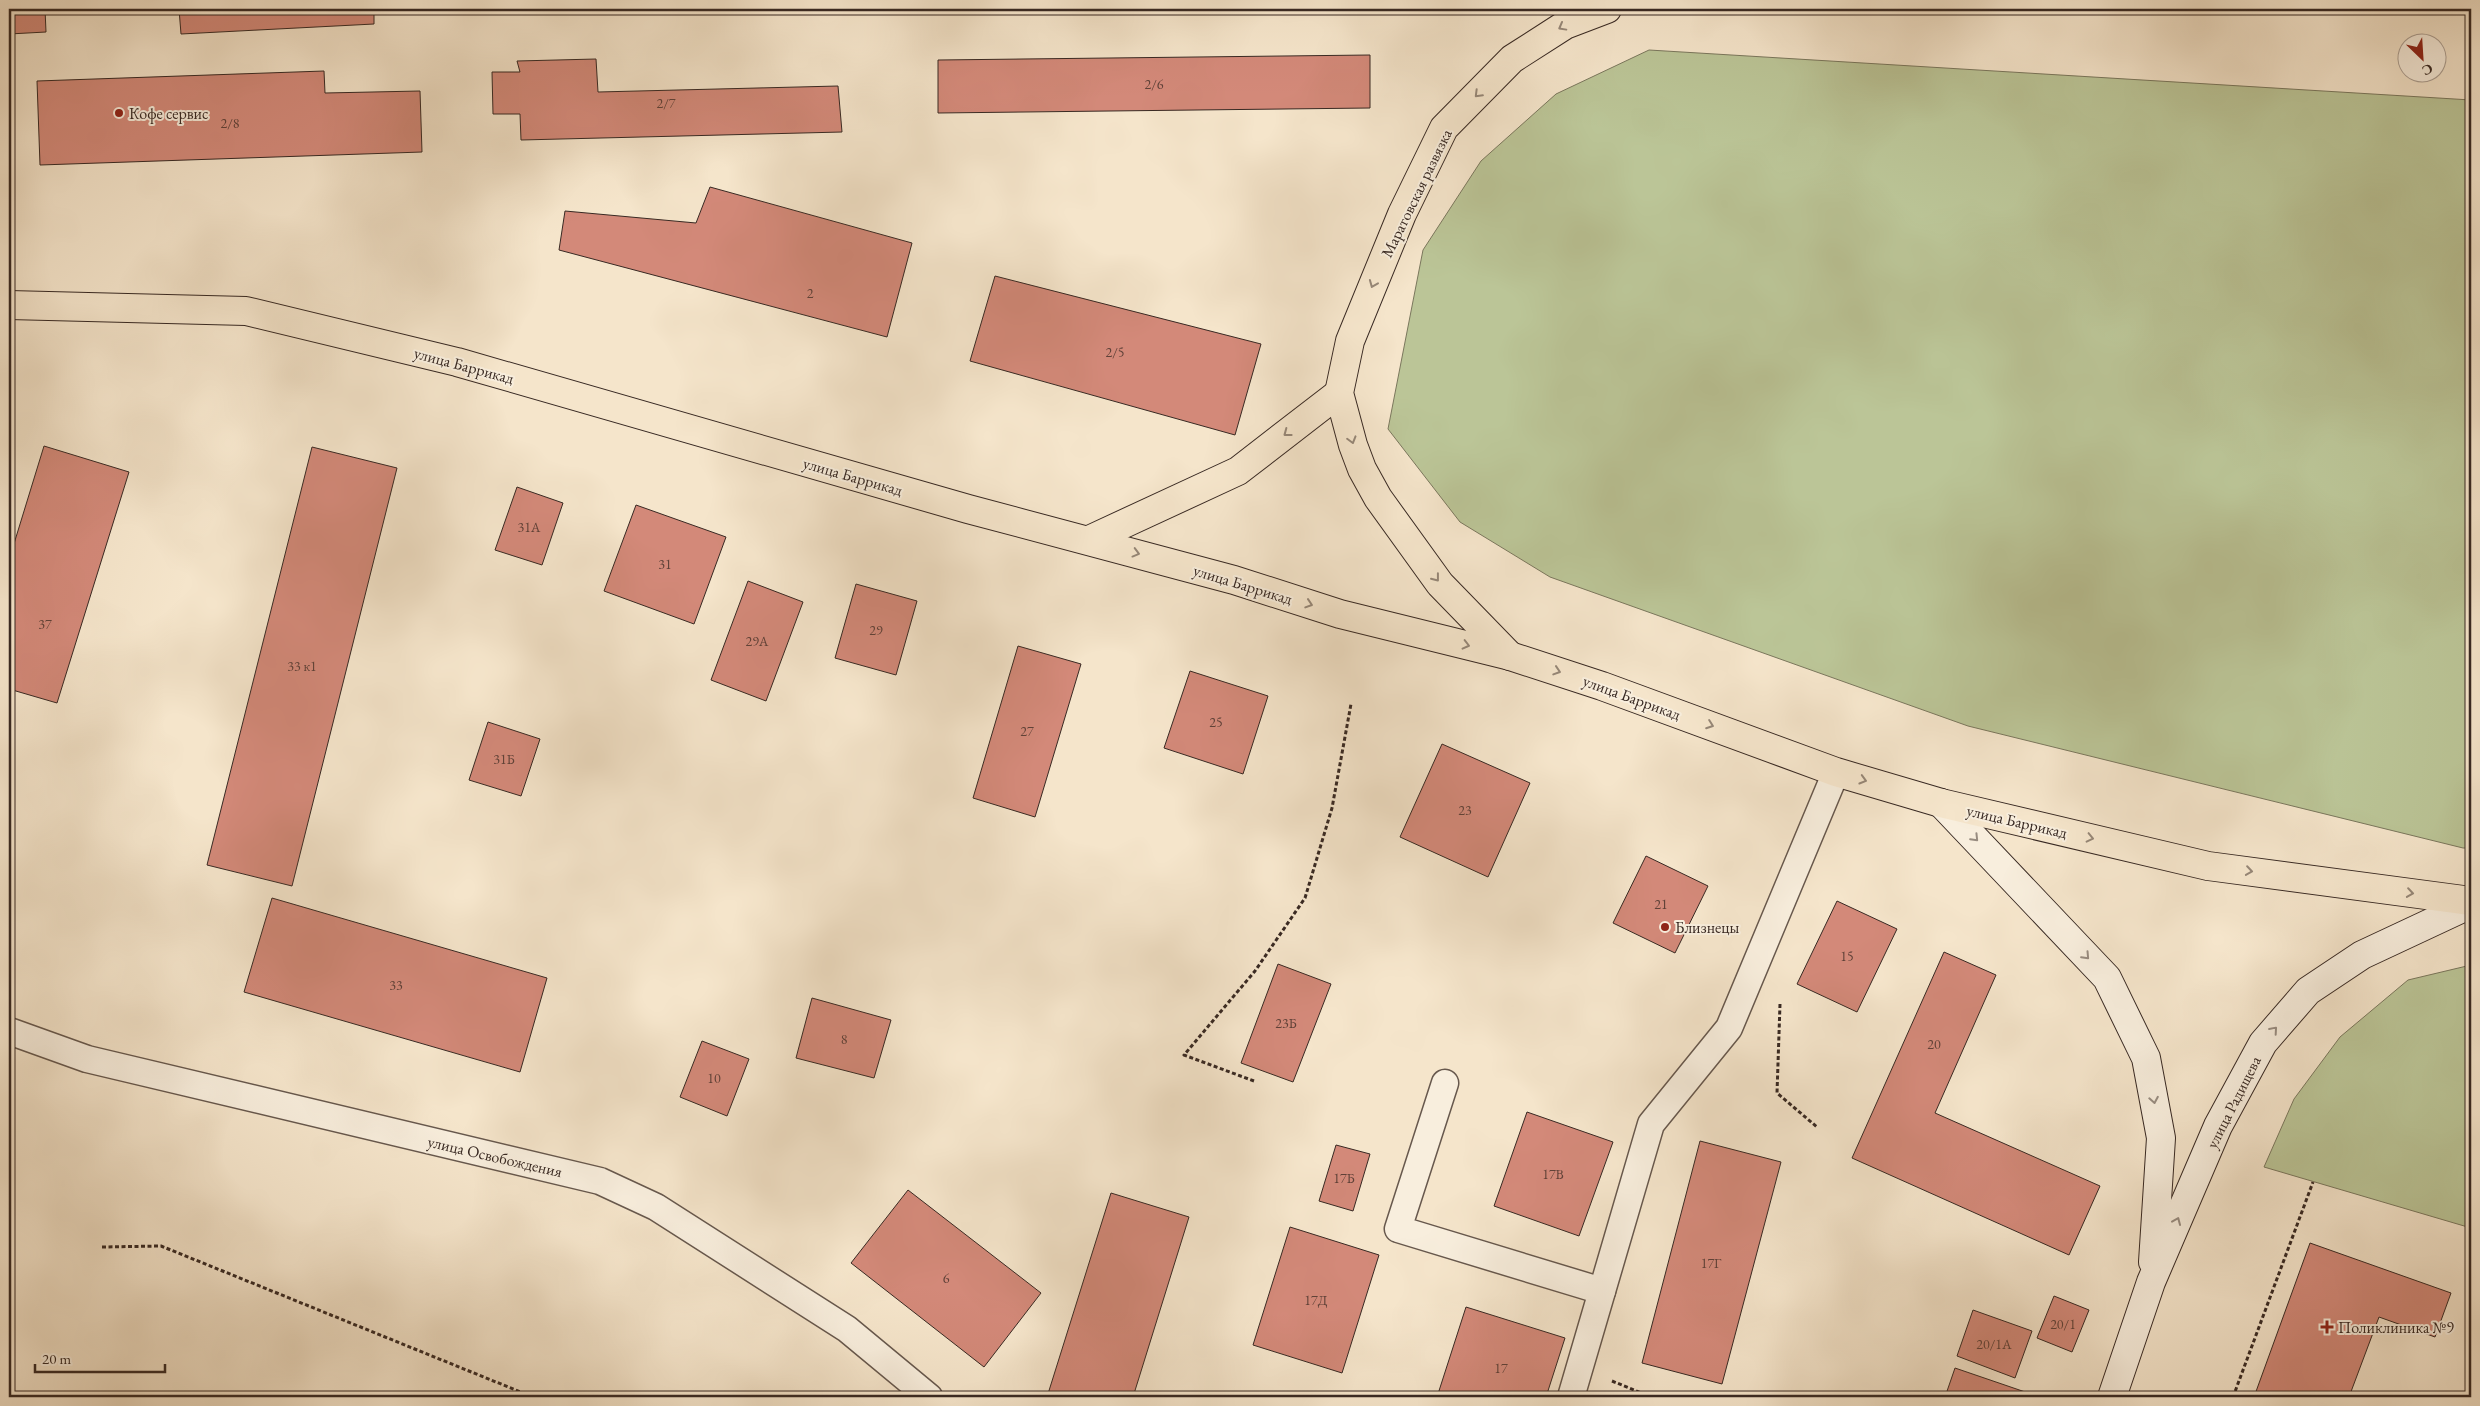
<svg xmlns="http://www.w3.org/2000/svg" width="2480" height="1406" font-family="'EB Garamond',serif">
  <rect width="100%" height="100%" fill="#f5e5cb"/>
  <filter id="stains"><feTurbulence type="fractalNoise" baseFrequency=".004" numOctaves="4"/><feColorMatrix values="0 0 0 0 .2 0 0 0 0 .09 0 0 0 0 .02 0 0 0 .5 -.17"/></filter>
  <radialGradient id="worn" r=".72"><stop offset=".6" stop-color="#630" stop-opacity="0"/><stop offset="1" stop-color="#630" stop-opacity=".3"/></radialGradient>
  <g fill="#bbc597" stroke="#7a775d">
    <polygon points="1649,50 2471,100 2471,848 2463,848 1968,726 1550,577 1460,522 1388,429 1423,250 1481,161 1556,94"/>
    <polygon points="2471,965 2471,1228 2264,1167 2294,1099 2340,1037 2408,980"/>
  </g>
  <g fill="#d38979" stroke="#382923">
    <polygon points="9,9 45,9 46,32 9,34"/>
    <polygon points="179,9 374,9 374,24 181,34"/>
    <polygon points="1370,55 1370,108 938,113 938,60"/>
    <polygon points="596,59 598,92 838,86 842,132 521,140 520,114 493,114 492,72 520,72 517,61"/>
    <polygon points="324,71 325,93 420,91 422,152 40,165 37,81"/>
    <polygon points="710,187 912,243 887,337 559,250 565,211 696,223"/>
    <polygon points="995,276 1261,344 1235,435 970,361"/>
    <polygon points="44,446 129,472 57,703 9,689 9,560"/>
    <polygon points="312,447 397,468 292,886 207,865"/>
    <polygon points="517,487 563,503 542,565 495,550"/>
    <polygon points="636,505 726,537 694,624 604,591"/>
    <polygon points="748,581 803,602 766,701 711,680"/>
    <polygon points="856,584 917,601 896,675 835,658"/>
    <polygon points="1018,646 1081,664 1035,817 973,798"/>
    <polygon points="1190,671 1268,696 1243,774 1164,748"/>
    <polygon points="488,722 540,739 521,796 469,780"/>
    <polygon points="1442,744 1530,783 1488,877 1400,837"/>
    <polygon points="1646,856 1708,886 1675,953 1613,923"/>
    <polygon points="272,898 547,978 520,1072 244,992"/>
    <polygon points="1837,901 1897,929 1857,1012 1797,984"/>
    <polygon points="1944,952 1996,975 1935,1113 2100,1186 2069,1255 1852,1158"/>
    <polygon points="1278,964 1331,984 1293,1082 1241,1063"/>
    <polygon points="812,998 891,1020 874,1078 796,1058"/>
    <polygon points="702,1041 749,1059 727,1116 680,1097"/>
    <polygon points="1527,1112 1613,1142 1579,1236 1494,1206"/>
    <polygon points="1700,1141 1781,1162 1722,1384 1642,1363"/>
    <polygon points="1336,1145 1370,1154 1353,1211 1319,1201"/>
    <polygon points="908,1190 1041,1293 984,1367 851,1263"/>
    <polygon points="1111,1193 1189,1217 1133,1397 1047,1397"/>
    <polygon points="1290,1227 1379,1255 1342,1373 1253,1345"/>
    <polygon points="2310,1243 2451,1293 2435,1337 2379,1317 2349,1397 2254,1397"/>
    <polygon points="2054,1296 2089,1310 2072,1352 2037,1338"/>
    <polygon points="1466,1307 1565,1338 1546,1397 1437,1397"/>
    <polygon points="1973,1310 2032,1331 2015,1378 1957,1356"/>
    <polygon points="1955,1368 2034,1395 2033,1397 1945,1397"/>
  </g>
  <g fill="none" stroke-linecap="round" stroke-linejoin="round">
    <defs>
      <g id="service">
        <polyline points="9,1031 87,1059 600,1181 656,1207 847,1329 929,1397"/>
        <polyline points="1445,1083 1398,1229 1602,1291"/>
        <polyline points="1571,1397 1651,1124 1729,1028 1836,772"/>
      </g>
      <g id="secondary">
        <polyline points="1941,803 2107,978 2146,1058 2161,1138 2153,1262"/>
        <polyline points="2112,1397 2151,1282 2218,1126 2263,1043 2308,991 2362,955 2471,904"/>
      </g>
      <g id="primary">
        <polyline points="9,305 246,311 457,362 968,509 1234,580 1340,614 1510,656 1602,686 1836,772 1941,803 2208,866 2471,901"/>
        <polyline points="1089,540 1238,471 1339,393"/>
        <polyline points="1510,656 1440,584 1378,498 1362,469 1353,445 1339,393 1350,341 1402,214 1444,128 1512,59 1565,25 1607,9"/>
      </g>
    </defs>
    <use href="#service" stroke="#67584d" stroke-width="29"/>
    <use href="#secondary" stroke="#382923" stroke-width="30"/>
    <use href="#primary" stroke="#382923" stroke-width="30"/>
    <g stroke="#382923" stroke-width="3" stroke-dasharray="4 2.5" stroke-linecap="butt">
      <polyline points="1780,1004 1777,1093 1817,1127"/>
      <polyline points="1254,1081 1184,1055 1255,971 1305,898 1332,808 1351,704"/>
      <polyline points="102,1247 161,1246 533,1397"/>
      <polyline points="1612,1381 1651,1397"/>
      <polyline points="2233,1397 2313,1182"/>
    </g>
    <use href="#service" stroke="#f8eedd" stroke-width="26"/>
    <use href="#secondary" stroke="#f8eedd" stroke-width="28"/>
    <use href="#primary" stroke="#f5e5cb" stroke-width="28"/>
  </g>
  <defs><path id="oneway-chevron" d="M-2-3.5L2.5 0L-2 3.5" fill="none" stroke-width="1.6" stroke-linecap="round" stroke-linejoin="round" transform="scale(1.25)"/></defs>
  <g stroke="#968777">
    <use href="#oneway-chevron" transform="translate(1562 27) rotate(151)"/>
    <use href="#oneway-chevron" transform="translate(1478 94) rotate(135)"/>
    <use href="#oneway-chevron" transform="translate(1373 284) rotate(112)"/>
    <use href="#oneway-chevron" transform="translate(1287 433) rotate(143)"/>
    <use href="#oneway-chevron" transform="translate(1352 440) rotate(74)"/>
    <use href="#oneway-chevron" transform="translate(1136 553) rotate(15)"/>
    <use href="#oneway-chevron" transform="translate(1436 578) rotate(52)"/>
    <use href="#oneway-chevron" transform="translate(1309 604) rotate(18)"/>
    <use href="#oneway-chevron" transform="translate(1466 645) rotate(14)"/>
    <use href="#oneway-chevron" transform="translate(1557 671) rotate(18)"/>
    <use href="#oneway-chevron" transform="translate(1710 725) rotate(20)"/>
    <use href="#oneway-chevron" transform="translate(1863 780) rotate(16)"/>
    <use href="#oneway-chevron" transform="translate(2090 838) rotate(13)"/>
    <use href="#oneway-chevron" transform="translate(2249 871) rotate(8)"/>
    <use href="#oneway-chevron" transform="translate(2410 893) rotate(8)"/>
  </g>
  <g stroke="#988c80">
    <use href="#oneway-chevron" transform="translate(1975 838) rotate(46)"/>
    <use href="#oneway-chevron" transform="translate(2086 956) rotate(47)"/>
    <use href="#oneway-chevron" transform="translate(2274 1030) rotate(-49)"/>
    <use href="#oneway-chevron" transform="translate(2154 1100) rotate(80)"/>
    <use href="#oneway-chevron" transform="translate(2177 1221) rotate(-67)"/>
  </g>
  <g fill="#8f2418" stroke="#f8eedd" stroke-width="2">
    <circle cx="119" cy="113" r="5"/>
    <circle cx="1665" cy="927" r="5"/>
    <path d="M2324.5 1319.5h5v5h5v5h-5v5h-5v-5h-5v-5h5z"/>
  </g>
  <g text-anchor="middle" stroke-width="4" stroke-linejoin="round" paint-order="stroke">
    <g font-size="14" fill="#5f4138">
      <text x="1154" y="89">2/6</text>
      <text x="666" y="108">2/7</text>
      <text x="230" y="128">2/8</text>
      <text x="810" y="298">2</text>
      <text x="1115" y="357">2/5</text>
      <text x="529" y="532">31А</text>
      <text x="665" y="569">31</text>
      <text x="45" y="629">37</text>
      <text x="876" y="635">29</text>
      <text x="757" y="646">29А</text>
      <text x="302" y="671">33 к1</text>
      <text x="1216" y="727">25</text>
      <text x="1027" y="736">27</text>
      <text x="504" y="764">31Б</text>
      <text x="1465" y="815">23</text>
      <text x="1661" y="909">21</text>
      <text x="1847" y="961">15</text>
      <text x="396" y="990">33</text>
      <text x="1286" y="1028">23Б</text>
      <text x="844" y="1044">8</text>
      <text x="1934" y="1049">20</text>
      <text x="714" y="1083">10</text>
      <text x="1553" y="1179">17В</text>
      <text x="1344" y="1183">17Б</text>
      <text x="1711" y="1268">17Г</text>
      <text x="946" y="1283">6</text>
      <text x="1316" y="1305">17Д</text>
      <text x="2063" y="1329">20/1</text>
      <text x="1994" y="1349">20/1А</text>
      <text x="1501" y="1373">17</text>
    </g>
    <g font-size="16" fill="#382923" stroke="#f8eedd" text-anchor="start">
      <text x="129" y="119">Кофе сервис</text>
      <text x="1675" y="933">Близнецы</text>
      <text x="2338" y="1333">Поликлиника №9</text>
    </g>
    <g font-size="16" fill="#382923" stroke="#f8eedd">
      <text transform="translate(1416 193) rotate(-64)" y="6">Маратовская развязка</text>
      <text transform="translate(464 365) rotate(15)" y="6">улица Баррикад</text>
      <text transform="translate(853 476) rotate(16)" y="6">улица Баррикад</text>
      <text transform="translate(1243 584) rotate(17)" y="6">улица Баррикад</text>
      <text transform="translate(1632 697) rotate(20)" y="6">улица Баррикад</text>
      <text transform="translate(2017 821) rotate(13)" y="6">улица Баррикад</text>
      <text transform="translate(2233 1102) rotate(-63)" y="6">улица Радищева</text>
      <text transform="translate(495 1156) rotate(13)" y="6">улица Освобождения</text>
    </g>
  </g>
  <rect width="2480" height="1406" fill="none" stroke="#f5e5cb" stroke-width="30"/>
  <rect x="10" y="10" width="2460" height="1386" fill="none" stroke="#382923" stroke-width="2.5"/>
  <rect x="15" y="15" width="2450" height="1376" fill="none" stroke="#382923"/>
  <g transform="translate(2422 58) rotate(155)"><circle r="24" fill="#f8eedd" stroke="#ab9f93"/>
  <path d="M0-4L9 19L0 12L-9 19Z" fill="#8f2418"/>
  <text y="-8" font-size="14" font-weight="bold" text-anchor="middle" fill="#382923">С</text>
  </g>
  <path d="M35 1364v8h130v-8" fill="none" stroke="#382923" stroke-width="2.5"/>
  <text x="42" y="1364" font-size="15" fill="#382923" stroke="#f8eedd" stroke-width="4" paint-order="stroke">20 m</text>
  <rect width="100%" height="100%" filter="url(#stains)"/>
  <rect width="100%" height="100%" fill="url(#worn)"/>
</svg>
